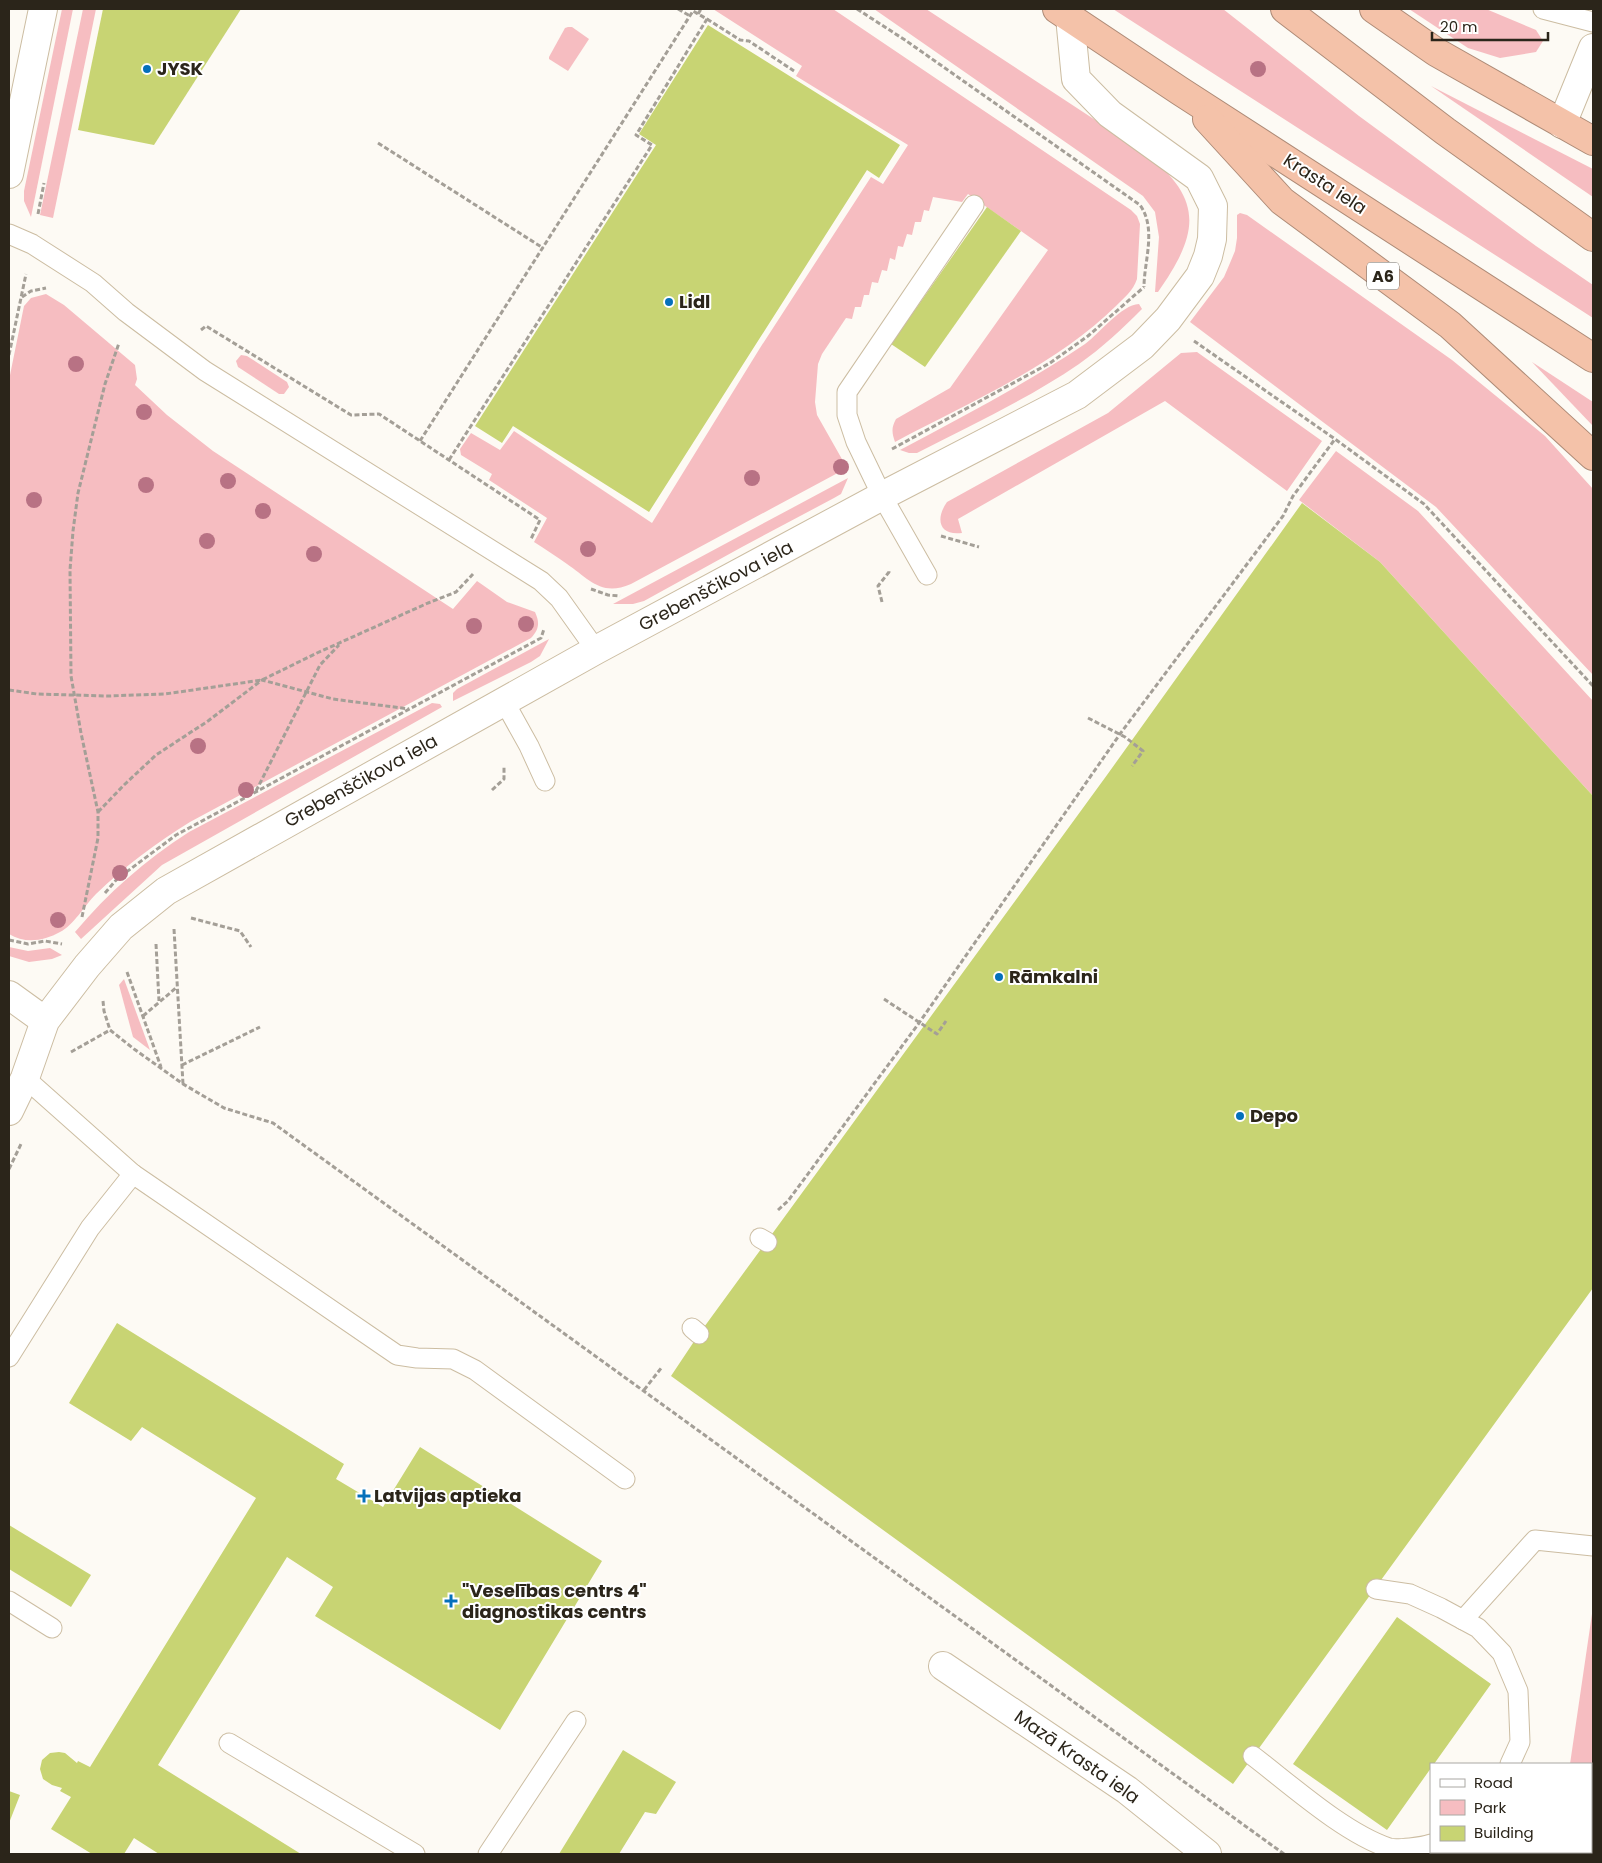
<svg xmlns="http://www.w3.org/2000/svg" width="1602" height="1863" font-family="Poppins,sans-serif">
  <rect width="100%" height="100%" fill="#fdfaf4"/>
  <g fill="#f6bdc1">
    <polygon points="62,9 73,9 31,217 24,201 24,191"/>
    <polygon points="83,9 96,9 53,218 40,215"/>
    <path d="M713 9H833L1131 210 1137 216 1140 224 1137 279C1133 291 1124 298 1116 306 1056 365 969 403 895 442 892 433 891 428 896 419L950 388 1048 250 968 194 962 202 933 197 929 211 924 210 921 222H915L912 235 907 234 903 247 898 246 895 260 890 258 887 271 882 270 878 283 872 282 869 295H864L861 307H855L852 319 846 318 822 354 818 364 815 402 817 415 847 468 631 584C601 597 589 579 567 564 556 556 545 549 534 542L547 518 489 480 492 474 461 455 460 449 471 433 500 450 514 431 652 523 760 348 871 177 883 184 908 145 796 76 802 66Z"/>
    <path d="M874 9H926L1144 152C1204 199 1200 232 1158 292H1155L1159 237 1155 212 1143 196Z"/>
    <polygon points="1113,9 1223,9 1359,116 1536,246 1593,285 1593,318"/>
    <polygon points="1409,9 1486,9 1536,30 1543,41 1536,52 1500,58 1468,48"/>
    <polygon points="568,27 572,27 589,39 568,71 549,59 549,57 565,28"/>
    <polygon points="1431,86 1593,169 1593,197"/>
    <polygon points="1240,213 1247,215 1452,360 1545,436 1593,489 1593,675 1436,507 1190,322 1224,277 1230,263 1235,251 1237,238 1237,215"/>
    <path d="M46 294 64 305 135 365 137 379 135 385 167 415 213 451 453 609 477 581 507 602 535 612C540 623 539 629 531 638L190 822C156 843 125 866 96 894 85 905 73 926 60 932 44 941 25 944 9 934V380L24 306 31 298Z"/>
    <path d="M1139 304 1142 309C1122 329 1102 348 1079 364 1028 399 971 425 917 453H909L900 450C963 416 1026 384 1085 344 1100 333 1121 305 1139 304Z"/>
    <path d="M1197 352 1322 441 1287 491 1165 401 958 519 962 533C939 536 935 519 947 502L1108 413 1181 353Z"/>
    <polygon points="241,355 247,356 287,382 289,387 284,394 279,394 238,367 236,361"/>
    <polygon points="1532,362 1593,402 1593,426"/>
    <polygon points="1336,451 1418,511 1593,701 1593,796 1380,562 1299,500"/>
    <polygon points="848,478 841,494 834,498 742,547 644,601 633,604 613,604"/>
    <polygon points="549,639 540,656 531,662 453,701 453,693 457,689"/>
    <path d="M432 703 440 704 442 707 162 865 81 939 75 932C108 893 145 860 189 832Z"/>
    <polygon points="9,947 28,951 50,948 62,955 52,959 29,962 9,956"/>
    <polygon points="124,979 150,1050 133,1037 119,985"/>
    <polygon points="1593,1607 1593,1854 1549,1854 1554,1852 1591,1852 1591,1764 1570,1764"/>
  </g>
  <g fill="#c8d473">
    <polygon points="103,9 241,9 154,145 78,130"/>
    <polygon points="708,25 900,145 879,178 867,170 649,512 513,426 502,443 475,426 656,145 639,134"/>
    <polygon points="987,207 1021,231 925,367 891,344"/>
    <polygon points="1302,503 1380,562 1593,796 1593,1288 1233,1784 671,1376 699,1334 1107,775"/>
    <polygon points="117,1323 344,1464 336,1479 383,1507 420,1447 602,1561 500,1730 315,1616 333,1587 287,1557 158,1765 301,1854 159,1854 134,1838 124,1854 92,1854 51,1829 71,1797 60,1791 62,1788 52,1785 43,1779 40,1769 42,1760 50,1753 59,1752 65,1753 77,1763 78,1761 90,1767 256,1498 142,1427 131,1441 69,1403"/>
    <polygon points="9,1525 91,1575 71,1607 9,1569"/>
    <polygon points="1397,1617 1491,1684 1434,1764 1431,1764 1431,1768 1387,1830 1293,1764"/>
    <polygon points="623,1750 676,1782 656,1814 645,1812 619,1854 559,1854"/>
    <polygon points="9,1791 20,1795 9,1823"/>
  </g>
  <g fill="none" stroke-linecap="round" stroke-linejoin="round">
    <defs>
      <g id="lane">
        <polyline points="1543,9 1593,22"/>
        <polyline points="9,234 32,244 93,283 126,312 205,371 541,581 559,598 596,650"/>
        <polyline points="927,575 882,496 856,442 847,415 847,392 974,205"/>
        <polyline points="504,701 529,746 545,781"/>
        <polyline points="25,1078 133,1174 397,1355 417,1358 453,1359 475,1370 625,1479"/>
        <polyline points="760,1238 767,1242"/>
        <polyline points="692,1328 699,1334"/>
        <polyline points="9,1357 90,1228 133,1174"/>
        <polyline points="1376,1589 1410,1594 1441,1608 1478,1628 1502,1653 1518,1691 1520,1742 1510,1764"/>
        <polyline points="9,1601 52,1628"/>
        <polyline points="1463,1620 1535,1540 1593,1546"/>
        <polyline points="229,1743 415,1854"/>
        <path d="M1253 1756C1291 1785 1344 1833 1389 1848 1396 1850 1424 1847 1431 1844"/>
        <polyline points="488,1854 576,1721"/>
      </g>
      <g id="street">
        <polyline points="1562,124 1593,48"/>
        <polyline points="9,174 43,9"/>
        <polyline points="9,995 45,1021"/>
        <polyline points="9,1111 25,1078 45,1021 87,966 121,927 166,891 596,650 882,496 1077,395 1142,346 1168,319 1200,276 1208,256 1212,239 1213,206 1199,178 1110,114 1076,79 1070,17"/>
        <polyline points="943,1666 1127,1790 1207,1854"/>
      </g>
      <g id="highway">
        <polyline points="1057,9 1180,91 1593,358"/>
        <polyline points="1285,9 1445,131 1593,237"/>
        <polyline points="1374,9 1436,52 1593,141"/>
        <polyline points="1207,119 1282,201 1450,325 1593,456"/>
      </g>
    </defs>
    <use href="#lane" stroke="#ccbda2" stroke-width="21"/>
    <use href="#street" stroke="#ccbda2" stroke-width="30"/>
    <use href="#highway" stroke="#ae8b77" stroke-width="30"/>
    <g stroke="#a49f97" stroke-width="3" stroke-dasharray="5 2.5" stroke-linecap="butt">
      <polyline points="678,9 690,16"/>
      <path d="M857 9 905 40 1140 205C1157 229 1144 261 1144 287"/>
      <polyline points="707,19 740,40 749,41 794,71"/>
      <polyline points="378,143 543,248"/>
      <polyline points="38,214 44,183"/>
      <polyline points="22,297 31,291 46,288"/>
      <polyline points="201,330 206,326 351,415 379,414 540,520 531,539"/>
      <polyline points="1194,341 1335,439 1424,504 1593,686"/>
      <polyline points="9,355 26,274"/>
      <polyline points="420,441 693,11 698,14"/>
      <polyline points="892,449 1050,363 1088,336 1144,287"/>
      <polyline points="449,460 652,145 636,135 707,19 698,14 701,9"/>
      <polyline points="941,536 979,547"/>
      <polyline points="591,589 608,595 620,596"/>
      <polyline points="882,602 878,586 889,572 889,569"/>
      <polyline points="9,690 37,694 108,696 165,694 262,680 317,653 428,603 456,592 473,574"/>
      <polyline points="1088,718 1125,737 1143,751 1132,766"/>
      <polyline points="492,790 504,779 504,767"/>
      <polyline points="256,791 320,665 339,645"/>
      <polyline points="98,812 124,785 156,755 208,721 262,680 333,699 409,709"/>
      <polyline points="105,893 117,879 176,835 541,638 544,629"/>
      <polyline points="82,917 98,838 98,812 81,733 71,676 70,570 73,531 78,493 105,384 119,343"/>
      <polyline points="191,918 240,931 251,947"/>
      <polyline points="174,929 183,1084"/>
      <polyline points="9,940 28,944 45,941 62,944"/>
      <polyline points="156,944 159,1001"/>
      <polyline points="127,972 161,1067"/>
      <polyline points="884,999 937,1034 946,1021"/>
      <polyline points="103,1001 104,1011 110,1030 134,1049 183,1084 224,1108 273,1123 1284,1854"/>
      <polyline points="143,1016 177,987"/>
      <polyline points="71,1052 110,1030"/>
      <polyline points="182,1065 260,1027"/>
      <polyline points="9,1169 22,1142"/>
      <polyline points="778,1210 788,1201 919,1023 1120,734 1283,516 1293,496 1335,439"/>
      <polyline points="644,1390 662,1367"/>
    </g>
    <use href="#lane" stroke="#fff" stroke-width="19"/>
    <use href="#street" stroke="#fff" stroke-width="28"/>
    <use href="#highway" stroke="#f4c2a9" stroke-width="28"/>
  </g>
  <g fill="#b87284">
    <circle cx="1258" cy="69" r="8"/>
    <circle cx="76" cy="364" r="8"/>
    <circle cx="144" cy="412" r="8"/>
    <circle cx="841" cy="467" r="8"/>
    <circle cx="752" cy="478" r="8"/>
    <circle cx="228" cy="481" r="8"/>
    <circle cx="146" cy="485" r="8"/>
    <circle cx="34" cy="500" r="8"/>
    <circle cx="263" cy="511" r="8"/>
    <circle cx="207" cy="541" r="8"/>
    <circle cx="588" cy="549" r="8"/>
    <circle cx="314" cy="554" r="8"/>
    <circle cx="526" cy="624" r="8"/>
    <circle cx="474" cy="626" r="8"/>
    <circle cx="198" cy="746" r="8"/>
    <circle cx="246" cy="790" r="8"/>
    <circle cx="120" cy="873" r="8"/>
    <circle cx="58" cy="920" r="8"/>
  </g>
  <g fill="#0570bb" stroke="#fff" stroke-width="2">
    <circle cx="147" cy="69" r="5"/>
    <circle cx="669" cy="302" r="5"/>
    <circle cx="999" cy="977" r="5"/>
    <circle cx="1240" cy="1116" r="5"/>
    <path d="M361.5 1488.5h5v5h5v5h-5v5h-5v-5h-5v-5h5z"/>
    <path d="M448.5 1593.5h5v5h5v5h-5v5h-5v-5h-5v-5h5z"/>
  </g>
  <g text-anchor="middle" stroke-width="4" stroke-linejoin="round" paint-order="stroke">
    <rect fill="#fff" stroke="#6b665f" stroke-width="1" x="1367" y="262.5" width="32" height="27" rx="4"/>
    <g font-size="16" font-weight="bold" fill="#2b251a">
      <text x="1383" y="282">A6</text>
    </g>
    <g font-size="18" font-weight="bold" fill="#2b251a" stroke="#fff" text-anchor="start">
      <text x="157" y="75">JYSK</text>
      <text x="679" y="308">Lidl</text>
      <text x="1009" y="983">Rāmkalni</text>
      <text x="1250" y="1122">Depo</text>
      <text x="374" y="1502">Latvijas aptieka</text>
      <text x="462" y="1597">"Veselības centrs 4"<tspan x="462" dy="21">diagnostikas centrs</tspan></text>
    </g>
    <g font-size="18" fill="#2b251a" stroke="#fff">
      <text transform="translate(1325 184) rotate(33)" y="6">Krasta iela</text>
      <text transform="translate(716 586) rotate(-28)" y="6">Grebenščikova iela</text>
      <text transform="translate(361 781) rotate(-29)" y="6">Grebenščikova iela</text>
      <text transform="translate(1077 1757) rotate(35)" y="6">Mazā Krasta iela</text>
    </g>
  </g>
  <rect width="1602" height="1863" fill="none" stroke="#2b251a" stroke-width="20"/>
  <rect x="1430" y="1763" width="162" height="90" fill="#ffffff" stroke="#aaa8a3"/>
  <rect x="1440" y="1779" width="25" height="8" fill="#ffffff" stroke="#aaa8a3"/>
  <text x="1474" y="1788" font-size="15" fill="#2b251a">Road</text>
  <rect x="1440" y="1800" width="25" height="15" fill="#f6bdc1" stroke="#aaa8a3"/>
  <text x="1474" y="1813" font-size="15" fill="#2b251a">Park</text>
  <rect x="1440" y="1826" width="25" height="15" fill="#c8d473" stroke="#aaa8a3"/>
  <text x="1474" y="1838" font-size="15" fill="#2b251a">Building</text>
  <path d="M1432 32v8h116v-8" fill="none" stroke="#2b251a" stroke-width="2.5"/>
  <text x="1440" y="32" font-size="15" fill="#2b251a" stroke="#ffffff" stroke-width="4" paint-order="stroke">20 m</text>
</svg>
